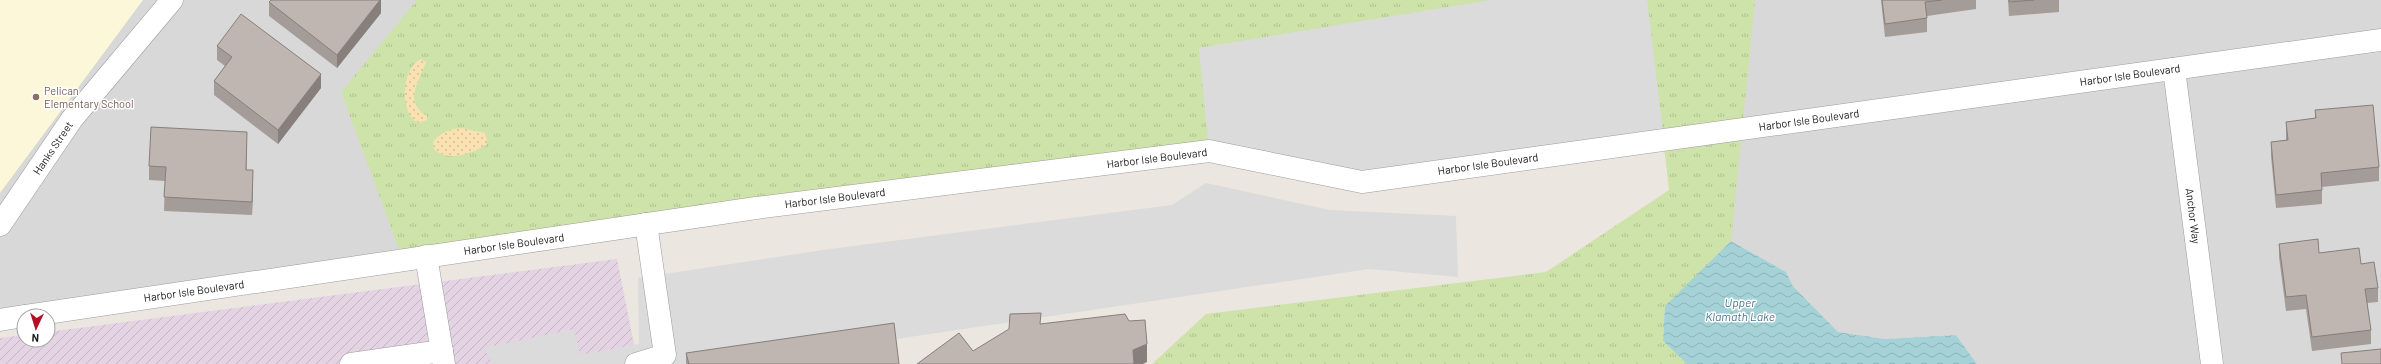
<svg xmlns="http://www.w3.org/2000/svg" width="2381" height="364" font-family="Barlow,sans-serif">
  <defs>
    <pattern id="industrial-furrows" width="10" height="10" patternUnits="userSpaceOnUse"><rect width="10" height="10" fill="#e4d3e3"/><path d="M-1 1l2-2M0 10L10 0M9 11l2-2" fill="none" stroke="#c3b5c2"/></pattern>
    <pattern id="grass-tufts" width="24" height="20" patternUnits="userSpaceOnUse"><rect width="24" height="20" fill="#cde3a9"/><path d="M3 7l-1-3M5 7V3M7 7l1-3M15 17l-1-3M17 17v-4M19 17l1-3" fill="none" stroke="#afc291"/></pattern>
    <pattern id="sand-dots" width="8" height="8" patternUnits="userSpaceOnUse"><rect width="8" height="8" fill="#f9e1b1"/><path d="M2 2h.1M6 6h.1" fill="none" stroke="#d5c098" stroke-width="1.8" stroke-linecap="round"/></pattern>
    <pattern id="water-waves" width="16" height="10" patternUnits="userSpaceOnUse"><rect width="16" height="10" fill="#a4d2d6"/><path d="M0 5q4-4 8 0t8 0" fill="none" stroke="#8db4b7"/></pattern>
  </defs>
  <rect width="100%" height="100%" fill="#ece6e1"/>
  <polygon fill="#d9d8d8" points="0,0 2381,0 2381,364 1977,364 1956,335 1885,339 1838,332 1793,286 1786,272 1731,241 1664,140 1209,151 0,320"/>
  <polygon fill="url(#industrial-furrows)" points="617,259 638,364 0,364 0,338 24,335 24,340 48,340 48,332"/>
  <polygon fill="#fcf7d9" points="0,0 143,0 0,193"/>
  <g fill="url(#grass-tufts)">
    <polygon points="417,0 1491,0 1199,48 1209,151 403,260 341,92"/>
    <polygon points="1647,0 1755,0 1731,241 1665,307 1663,341 1687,364 1152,364 1206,314 1546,272 1669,190"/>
  </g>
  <g fill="url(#sand-dots)">
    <path d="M421 59 426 62C419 82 403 101 427 116V120L418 123C399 113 401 68 421 59Z"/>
    <path d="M461 128 485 133 487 140 486 145C473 153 447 163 434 149L433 142C439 133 450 129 461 128Z"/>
  </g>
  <g fill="#dbdbdb">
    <polygon points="1491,0 1647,0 1664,140 1362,182 1209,151 1199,48"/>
    <polygon points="1206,183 1330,210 1456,216 1458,277 1369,269 727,364 493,364 484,348 574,329 580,355 639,344 638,278 830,249 1172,205"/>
  </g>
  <polygon fill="url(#water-waves)" points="1731,241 1786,272 1793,286 1838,332 1885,339 1956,335 1977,364 1687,364 1663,341 1665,306"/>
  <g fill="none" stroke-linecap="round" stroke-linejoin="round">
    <defs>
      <g id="minor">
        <polyline points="2174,69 2212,364"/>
        <polyline points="0,225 72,119 172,0"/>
        <polyline points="426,256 444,364"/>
        <polyline points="26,316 756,208 1209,151 1362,182 2381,40"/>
        <polyline points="0,320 24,316"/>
        <polyline points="351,364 442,351"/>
        <polyline points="636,364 665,355 646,224"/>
      </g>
    </defs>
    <use href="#minor" stroke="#9c9c9c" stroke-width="23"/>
    <use href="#minor" stroke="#fff" stroke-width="22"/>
  </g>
  <g fill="#a49c98">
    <polygon points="381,0 381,13 337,68 269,16 269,2"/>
    <polygon points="1881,0 1976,0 1976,9 1927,16 1927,32 1885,37"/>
    <polygon points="2008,0 2059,0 2059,12 2009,16"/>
    <polygon points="217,46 321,88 278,144 214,95 214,81 225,66 217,60"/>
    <polygon points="2315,110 2379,167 2379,181 2322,187 2322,204 2276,208 2271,156 2271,142 2286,140 2286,122 2315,118"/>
    <polygon points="247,146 246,170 253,184 252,215 164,211 165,181 149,180 149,166"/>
    <polygon points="2279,244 2361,264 2378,288 2378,302 2367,303 2371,330 2371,344 2312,351 2306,309 2286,311 2279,257"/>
    <polygon points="686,353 899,364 686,364"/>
  </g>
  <g fill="#867f7c">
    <polygon points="380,0 381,0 381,13 337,68 337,55"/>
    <polygon points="321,74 321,88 278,144 278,130"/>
    <polygon points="247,132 247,146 246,184 246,170"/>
    <polygon points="253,170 253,184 252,215 252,202"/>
    <polygon points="1147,344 1147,362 1143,364 1133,364 1133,350"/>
  </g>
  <g fill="#bfb5b1" stroke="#867f7c">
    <polygon points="271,0 380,0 337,55 269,2"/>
    <polygon points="1882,0 1942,0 1925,2 1927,18 1885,24"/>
    <polygon points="2009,0 2034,0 2009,2"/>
    <polygon points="241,14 321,74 278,130 214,81 232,57 217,46"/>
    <polygon points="2373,105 2379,167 2321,173 2322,190 2276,195 2271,142 2288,140 2286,122 2316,118 2315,110"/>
    <polygon points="151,127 247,132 246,170 253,170 252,202 164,197 166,167 149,166"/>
    <polygon points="2318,239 2319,253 2359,248 2361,264 2374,262 2378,288 2365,289 2371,330 2312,337 2306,295 2286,297 2279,244"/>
    <polygon points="1041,313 1040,324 1125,314 1129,321 1145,320 1147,344 1133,350 1134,364 917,364 959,333 973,351 1009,329 1010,314"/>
    <polygon points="894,323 899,364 689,364 686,353"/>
    <polygon points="2381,349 2381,364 2342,364 2341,353"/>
  </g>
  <circle fill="#8d6e63" stroke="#fff" stroke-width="1.5" cx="36" cy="97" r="4"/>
  <g text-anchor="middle" stroke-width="3" stroke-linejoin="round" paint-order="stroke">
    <g font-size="11" fill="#1b1b1b" stroke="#fff">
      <text transform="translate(2130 75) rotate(-8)" y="4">Harbor Isle Boulevard</text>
      <text transform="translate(1809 120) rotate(-8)" y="4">Harbor Isle Boulevard</text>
      <text transform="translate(53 148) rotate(-56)" y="4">Hanks Street</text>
      <text transform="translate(1157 158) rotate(-7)" y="4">Harbor Isle Boulevard</text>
      <text transform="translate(1488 164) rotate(-8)" y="4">Harbor Isle Boulevard</text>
      <text transform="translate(835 198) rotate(-7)" y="4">Harbor Isle Boulevard</text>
      <text transform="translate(2193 216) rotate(83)" y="4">Anchor Way</text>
      <text transform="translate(514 244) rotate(-8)" y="4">Harbor Isle Boulevard</text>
      <text transform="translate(194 291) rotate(-8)" y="4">Harbor Isle Boulevard</text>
    </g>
    <g font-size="11" fill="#785e54" stroke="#fff" text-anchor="start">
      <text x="44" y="95">Pelican<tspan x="44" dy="13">Elementary School</tspan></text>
    </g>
    <g font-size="12" font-style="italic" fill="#497894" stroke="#fff">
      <text x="1740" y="307">Upper<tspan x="1740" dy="14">Klamath Lake</tspan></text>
    </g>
  </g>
  <g transform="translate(36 328) rotate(184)"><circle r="19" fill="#ffffff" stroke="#a4a4a4"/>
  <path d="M0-3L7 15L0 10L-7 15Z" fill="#b60f25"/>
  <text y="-6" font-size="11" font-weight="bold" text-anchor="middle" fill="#1b1b1b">N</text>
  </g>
</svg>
